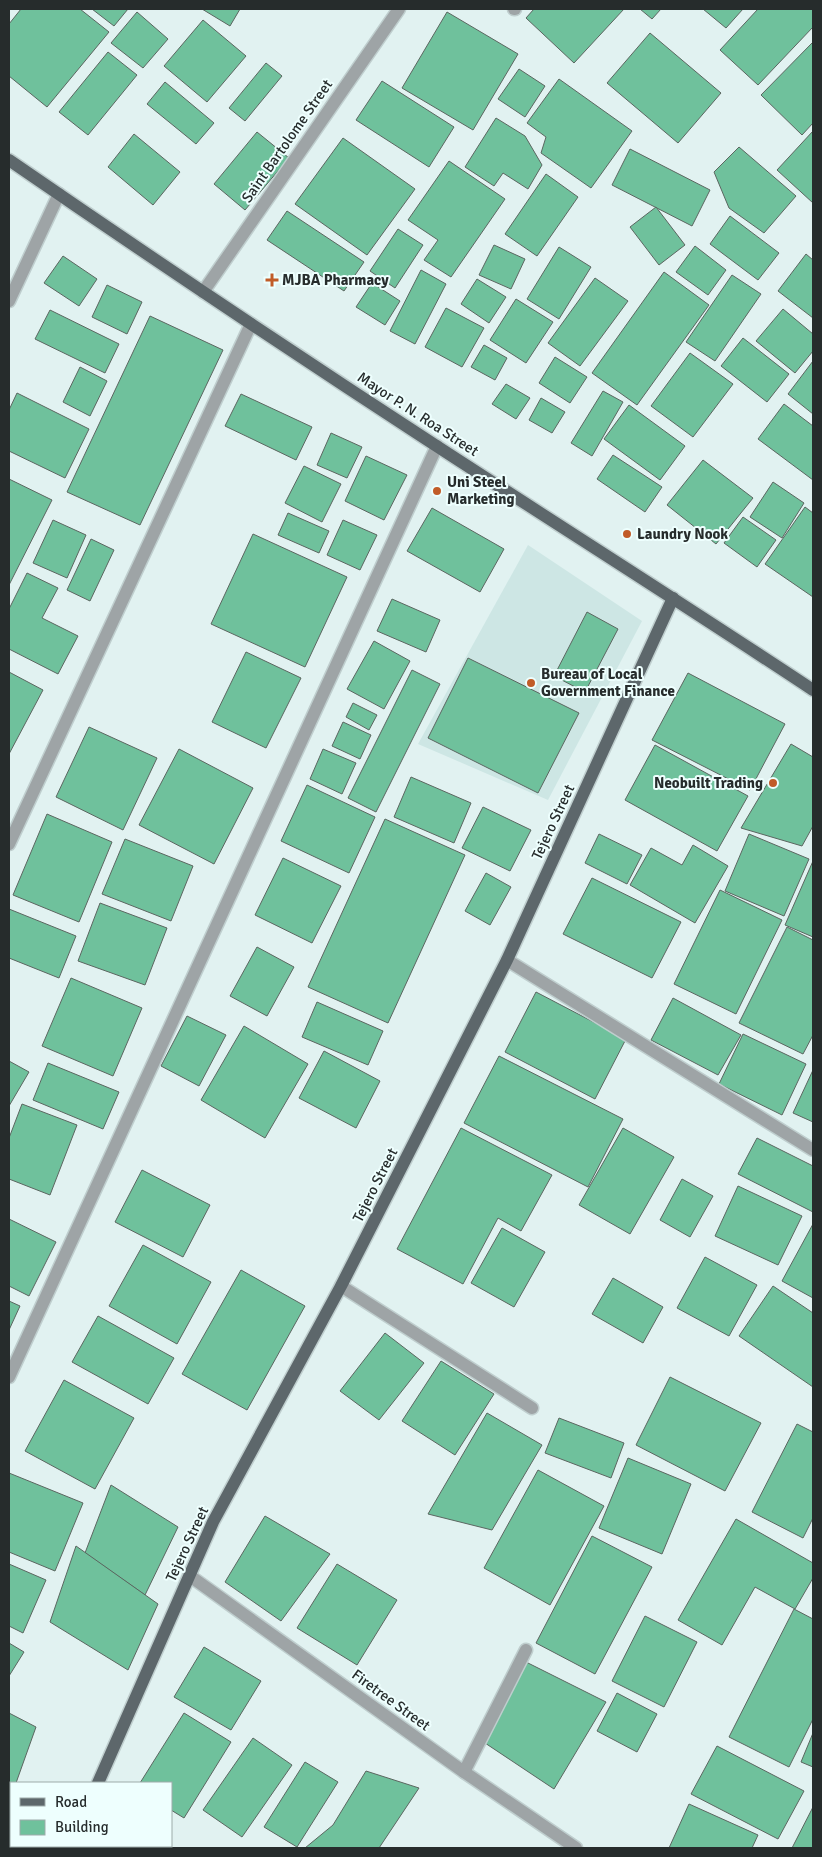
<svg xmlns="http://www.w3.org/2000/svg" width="822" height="1857" font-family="Signika,sans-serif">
  <rect width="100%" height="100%" fill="#e1f2f1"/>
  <polygon fill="#cde6e4" points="528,545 642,621 548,800 418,744"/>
  <g fill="#6fc19c" stroke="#5b6660">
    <polygon points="21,9 80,9 109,32 47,107 9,76 9,24"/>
    <polygon points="92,9 128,9 114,26"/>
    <polygon points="202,9 240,9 230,26"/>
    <polygon points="534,9 624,9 574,63 526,18"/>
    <polygon points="640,9 661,9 652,19"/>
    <polygon points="703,9 743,9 726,28"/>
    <polygon points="758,9 813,9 813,27 758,85 720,50"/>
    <polygon points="137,12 168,39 143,68 111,43"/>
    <polygon points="447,12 518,54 473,130 402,88"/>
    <polygon points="203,20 246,56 207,102 164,66"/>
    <polygon points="650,33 721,93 678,143 607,83"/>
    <polygon points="813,42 813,123 802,135 761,95"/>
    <polygon points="108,52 137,75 88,135 59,112"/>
    <polygon points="266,63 282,76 245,121 229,108"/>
    <polygon points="519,69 545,86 525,117 498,99"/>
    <polygon points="559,79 632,131 591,188 541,153 546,137 527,123"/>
    <polygon points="382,81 454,127 429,167 356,120"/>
    <polygon points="165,82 214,123 196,144 147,104"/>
    <polygon points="496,118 525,136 542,165 528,189 503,173 494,186 465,167"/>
    <polygon points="813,131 813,203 777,170"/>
    <polygon points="257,132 289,158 245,210 214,184"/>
    <polygon points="134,134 180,172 153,205 108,167"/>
    <polygon points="343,138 415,189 367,255 295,204"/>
    <polygon points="739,147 796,196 764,233 729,208 714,172"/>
    <polygon points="630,149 710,190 692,226 612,185"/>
    <polygon points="449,161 505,199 451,277 424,260 438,240 408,220"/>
    <polygon points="546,174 578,197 537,256 505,234"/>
    <polygon points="656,207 685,245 659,265 630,227"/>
    <polygon points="287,211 364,262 344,291 267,240"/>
    <polygon points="730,216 779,253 758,280 710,244"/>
    <polygon points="398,229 423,245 395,288 370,271"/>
    <polygon points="494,245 525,259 511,289 479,275"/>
    <polygon points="695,246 726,270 708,295 676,272"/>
    <polygon points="559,247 591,267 559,319 527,299"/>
    <polygon points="806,254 813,260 813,318 778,291"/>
    <polygon points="63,256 97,279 79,306 44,283"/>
    <polygon points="421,270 446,284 415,344 390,331"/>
    <polygon points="664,272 709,305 637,405 592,373"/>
    <polygon points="732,275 761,294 715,361 686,342"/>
    <polygon points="595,278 628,301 580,366 548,343"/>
    <polygon points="477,279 506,297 489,323 461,304"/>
    <polygon points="372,283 400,301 385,325 356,307"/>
    <polygon points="107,285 142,302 127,334 92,317"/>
    <polygon points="516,299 553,322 526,363 490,340"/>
    <polygon points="446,308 484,328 462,367 425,347"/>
    <polygon points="783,309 813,334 813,351 795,373 756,341"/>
    <polygon points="50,310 119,344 105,373 35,339"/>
    <polygon points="150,316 223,350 140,525 67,492"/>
    <polygon points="743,338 789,374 767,402 721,366"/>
    <polygon points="484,345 507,358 495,380 471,367"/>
    <polygon points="690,353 733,384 693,437 651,406"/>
    <polygon points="555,357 587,377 570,403 539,383"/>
    <polygon points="813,361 813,414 788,394"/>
    <polygon points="80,367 107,381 90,416 63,402"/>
    <polygon points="506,384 530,398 516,419 492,404"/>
    <polygon points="603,391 623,402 592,456 571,443"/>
    <polygon points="17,393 89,429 65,478 9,451 9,410"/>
    <polygon points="241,394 312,427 296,460 225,426"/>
    <polygon points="541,398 565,412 552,433 529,420"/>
    <polygon points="784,404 813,426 813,480 758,439"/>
    <polygon points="629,405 685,446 660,480 604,439"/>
    <polygon points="331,433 362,447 347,478 317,465"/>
    <polygon points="613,455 662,487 645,512 597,479"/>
    <polygon points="366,456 407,475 384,520 345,501"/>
    <polygon points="703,460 753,498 716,544 667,505"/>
    <polygon points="304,466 341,484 322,522 285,503"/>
    <polygon points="9,479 52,500 9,585"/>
    <polygon points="773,482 804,503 782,538 750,517"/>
    <polygon points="805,507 813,513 813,597 765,564"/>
    <polygon points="432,508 504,549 480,592 407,551"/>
    <polygon points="288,513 329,531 319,553 278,535"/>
    <polygon points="743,517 776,540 757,567 724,543"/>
    <polygon points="53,520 86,535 67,578 33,563"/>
    <polygon points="343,520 377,535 360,570 327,555"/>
    <polygon points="253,534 347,577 305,667 211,624"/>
    <polygon points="91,539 114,550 90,601 67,590"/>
    <polygon points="27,573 58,588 42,618 78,636 58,674 9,649 9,609"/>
    <polygon points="392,599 440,620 426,652 377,631"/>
    <polygon points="587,612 618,629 585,692 554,676"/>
    <polygon points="374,641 410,661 384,709 347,689"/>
    <polygon points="246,652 301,678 266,748 212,722"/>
    <polygon points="468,658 579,713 538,793 428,738"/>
    <polygon points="412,670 440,684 376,812 348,798"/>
    <polygon points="9,672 43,690 9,754"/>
    <polygon points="688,673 785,724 750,790 652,740"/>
    <polygon points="353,703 377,715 369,730 346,717"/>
    <polygon points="343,722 371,735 360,759 332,746"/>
    <polygon points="89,727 157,758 123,830 56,797"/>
    <polygon points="791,744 813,757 813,826 802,846 741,828"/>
    <polygon points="655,745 748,796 717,851 625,800"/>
    <polygon points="179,749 253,788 214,864 139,825"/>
    <polygon points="323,749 356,763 342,794 310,779"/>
    <polygon points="411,777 471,803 454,843 394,817"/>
    <polygon points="307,785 375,817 349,873 281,841"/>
    <polygon points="483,807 531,830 510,871 462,848"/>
    <polygon points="47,814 112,842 79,922 13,895"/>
    <polygon points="385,819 465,855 388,1023 308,987"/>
    <polygon points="599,834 642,855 627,884 585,863"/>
    <polygon points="749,834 809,859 784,916 725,891"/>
    <polygon points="125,839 193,866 171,921 102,894"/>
    <polygon points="693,845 728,866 695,923 630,885 651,848 682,865"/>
    <polygon points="283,858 341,886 312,943 255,915"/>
    <polygon points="813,861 813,937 785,925"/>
    <polygon points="486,873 511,887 490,925 465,911"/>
    <polygon points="592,878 681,922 652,978 563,934"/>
    <polygon points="720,890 782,920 736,1014 674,984"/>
    <polygon points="100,903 167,928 145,985 78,961"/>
    <polygon points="9,909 76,936 59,978 9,958"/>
    <polygon points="787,927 813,940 813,1035 803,1054 739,1023"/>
    <polygon points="257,947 294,967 267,1016 230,996"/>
    <polygon points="71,978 142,1008 113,1076 42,1046"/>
    <polygon points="536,992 626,1039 595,1099 505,1052"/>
    <polygon points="673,998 741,1035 718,1075 651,1040"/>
    <polygon points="317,1002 383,1031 368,1065 302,1037"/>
    <polygon points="187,1016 226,1035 199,1086 161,1066"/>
    <polygon points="244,1026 308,1064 265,1138 201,1100"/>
    <polygon points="743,1034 806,1064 782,1115 719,1084"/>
    <polygon points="324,1051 380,1081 356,1128 299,1098"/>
    <polygon points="499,1056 623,1119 588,1187 464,1123"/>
    <polygon points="9,1061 29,1072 9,1106"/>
    <polygon points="48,1063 119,1092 103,1129 33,1100"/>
    <polygon points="813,1070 813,1122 793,1113"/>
    <polygon points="22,1104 77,1125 50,1195 9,1179 9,1138"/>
    <polygon points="461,1128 552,1175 521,1231 498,1218 463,1284 397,1249"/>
    <polygon points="623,1128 674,1157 630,1234 579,1205"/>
    <polygon points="757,1138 813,1166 813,1212 738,1174"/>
    <polygon points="142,1170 210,1205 183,1257 115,1222"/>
    <polygon points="682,1179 713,1196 690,1237 660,1220"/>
    <polygon points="738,1186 802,1216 778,1265 715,1236"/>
    <polygon points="9,1219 56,1242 29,1296 9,1286"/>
    <polygon points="813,1224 813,1298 782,1281"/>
    <polygon points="502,1228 545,1252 514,1307 471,1283"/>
    <polygon points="143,1245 211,1282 177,1344 109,1306"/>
    <polygon points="705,1257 757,1285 729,1336 677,1308"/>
    <polygon points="241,1270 305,1306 247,1410 182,1374"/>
    <polygon points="613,1278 663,1307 643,1343 592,1314"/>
    <polygon points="773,1286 813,1313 813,1387 739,1336"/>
    <polygon points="9,1301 20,1306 9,1330"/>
    <polygon points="98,1316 174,1358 148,1404 72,1362"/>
    <polygon points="385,1333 424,1363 379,1420 340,1391"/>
    <polygon points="441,1361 494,1394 455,1455 402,1421"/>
    <polygon points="670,1377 761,1423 725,1491 636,1445"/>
    <polygon points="64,1380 134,1418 95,1489 25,1451"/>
    <polygon points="487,1413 542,1445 492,1530 428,1514"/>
    <polygon points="559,1418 624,1443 611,1478 545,1453"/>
    <polygon points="797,1424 813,1432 813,1518 803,1538 752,1512"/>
    <polygon points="628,1458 691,1484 662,1554 599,1528"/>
    <polygon points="538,1470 604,1506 550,1605 484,1568"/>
    <polygon points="9,1473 83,1503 55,1571 9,1552"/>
    <polygon points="111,1485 178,1527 145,1595 85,1553"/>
    <polygon points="265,1516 330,1554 281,1621 225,1582"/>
    <polygon points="736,1519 813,1563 813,1578 795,1609 755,1587 722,1645 678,1620"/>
    <polygon points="592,1536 652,1567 595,1674 536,1643"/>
    <polygon points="76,1546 158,1604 128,1670 50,1622"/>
    <polygon points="9,1564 46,1580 23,1633 9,1626"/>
    <polygon points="337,1564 397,1600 357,1665 297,1628"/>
    <polygon points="794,1609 813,1619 813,1719 789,1767 729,1737"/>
    <polygon points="645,1616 697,1642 664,1707 612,1681"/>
    <polygon points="9,1643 24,1652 9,1676"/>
    <polygon points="204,1647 261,1681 231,1730 174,1697"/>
    <polygon points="526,1662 606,1702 554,1789 485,1743"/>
    <polygon points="617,1693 657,1714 637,1752 597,1731"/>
    <polygon points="9,1713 36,1727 16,1783 11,1783 11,1795 9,1802"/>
    <polygon points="184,1713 231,1742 184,1818 171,1810 171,1783 140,1783"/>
    <polygon points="813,1733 813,1767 801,1762"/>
    <polygon points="253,1738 292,1765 242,1837 203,1810"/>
    <polygon points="717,1746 804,1791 778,1839 691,1794"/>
    <polygon points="305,1762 338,1782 297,1847 264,1827"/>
    <polygon points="366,1771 419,1788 379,1848 305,1848 333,1825"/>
    <polygon points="689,1804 758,1835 752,1848 669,1848"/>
    <polygon points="813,1807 813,1848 792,1848"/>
  </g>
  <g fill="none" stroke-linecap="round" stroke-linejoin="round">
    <defs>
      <g id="minor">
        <polyline points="514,9 515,9"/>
        <polyline points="203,292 399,9"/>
        <polyline points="9,301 59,194"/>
        <polyline points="9,844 251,324"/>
        <polyline points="507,960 813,1150"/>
        <polyline points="341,1286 532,1408"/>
        <polyline points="9,1377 437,446"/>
        <polyline points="190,1576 464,1772 576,1848"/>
        <polyline points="464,1772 526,1650"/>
      </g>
      <g id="major">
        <path d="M9 160C150 257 292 352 435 445 561 527 688 607 813 690"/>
        <polyline points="98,1783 213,1522 341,1286 507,960 673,598"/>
        <polyline points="69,1848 71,1846"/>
      </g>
    </defs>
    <use href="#minor" stroke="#bfcece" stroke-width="15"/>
    <use href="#major" stroke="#bfcece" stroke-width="15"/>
    <use href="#minor" stroke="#9ea4a6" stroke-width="12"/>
    <use href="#major" stroke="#5d676b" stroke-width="12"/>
  </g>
  <g fill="#c15c28" stroke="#eefffe" stroke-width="2">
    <path d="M269.5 272.5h5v5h5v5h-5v5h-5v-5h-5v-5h5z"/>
    <circle cx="437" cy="491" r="5"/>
    <circle cx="627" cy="534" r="5"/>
    <circle cx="531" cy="683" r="5"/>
    <circle cx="773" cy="783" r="5"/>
  </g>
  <g text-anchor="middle" stroke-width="4" stroke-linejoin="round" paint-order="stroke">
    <g font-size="15" fill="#262c2c" stroke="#eefffe">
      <text transform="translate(287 141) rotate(-55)" y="5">Saint Bartolome Street</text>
      <text transform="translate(418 414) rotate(33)" y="5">Mayor P. N. Roa Street</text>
      <text transform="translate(553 822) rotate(-65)" y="5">Tejero Street</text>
      <text transform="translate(375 1185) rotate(-63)" y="5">Tejero Street</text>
      <text transform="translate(187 1544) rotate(-65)" y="5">Tejero Street</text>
      <text transform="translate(391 1700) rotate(36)" y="5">Firetree Street</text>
    </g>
    <g font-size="15" font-weight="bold" fill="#262c2c" stroke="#eefffe" text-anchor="start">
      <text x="282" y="285">MJBA Pharmacy</text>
      <text x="447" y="487">Uni Steel<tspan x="447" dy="17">Marketing</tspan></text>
      <text x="637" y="539">Laundry Nook</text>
      <text x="541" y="679">Bureau of Local<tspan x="541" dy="17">Government Finance</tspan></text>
      <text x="763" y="788" text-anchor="end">Neobuilt Trading</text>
    </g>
  </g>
  <rect width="822" height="1857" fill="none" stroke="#262c2c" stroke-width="20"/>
  <rect x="10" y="1782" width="162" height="65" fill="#eefffe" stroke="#9eabaa"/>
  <rect x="20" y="1798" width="25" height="8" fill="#5d676b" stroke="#9eabaa"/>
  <text x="55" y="1807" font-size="15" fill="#262c2c">Road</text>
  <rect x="20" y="1820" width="25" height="15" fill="#6fc19c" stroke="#9eabaa"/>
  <text x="55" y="1832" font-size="15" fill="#262c2c">Building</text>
</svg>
